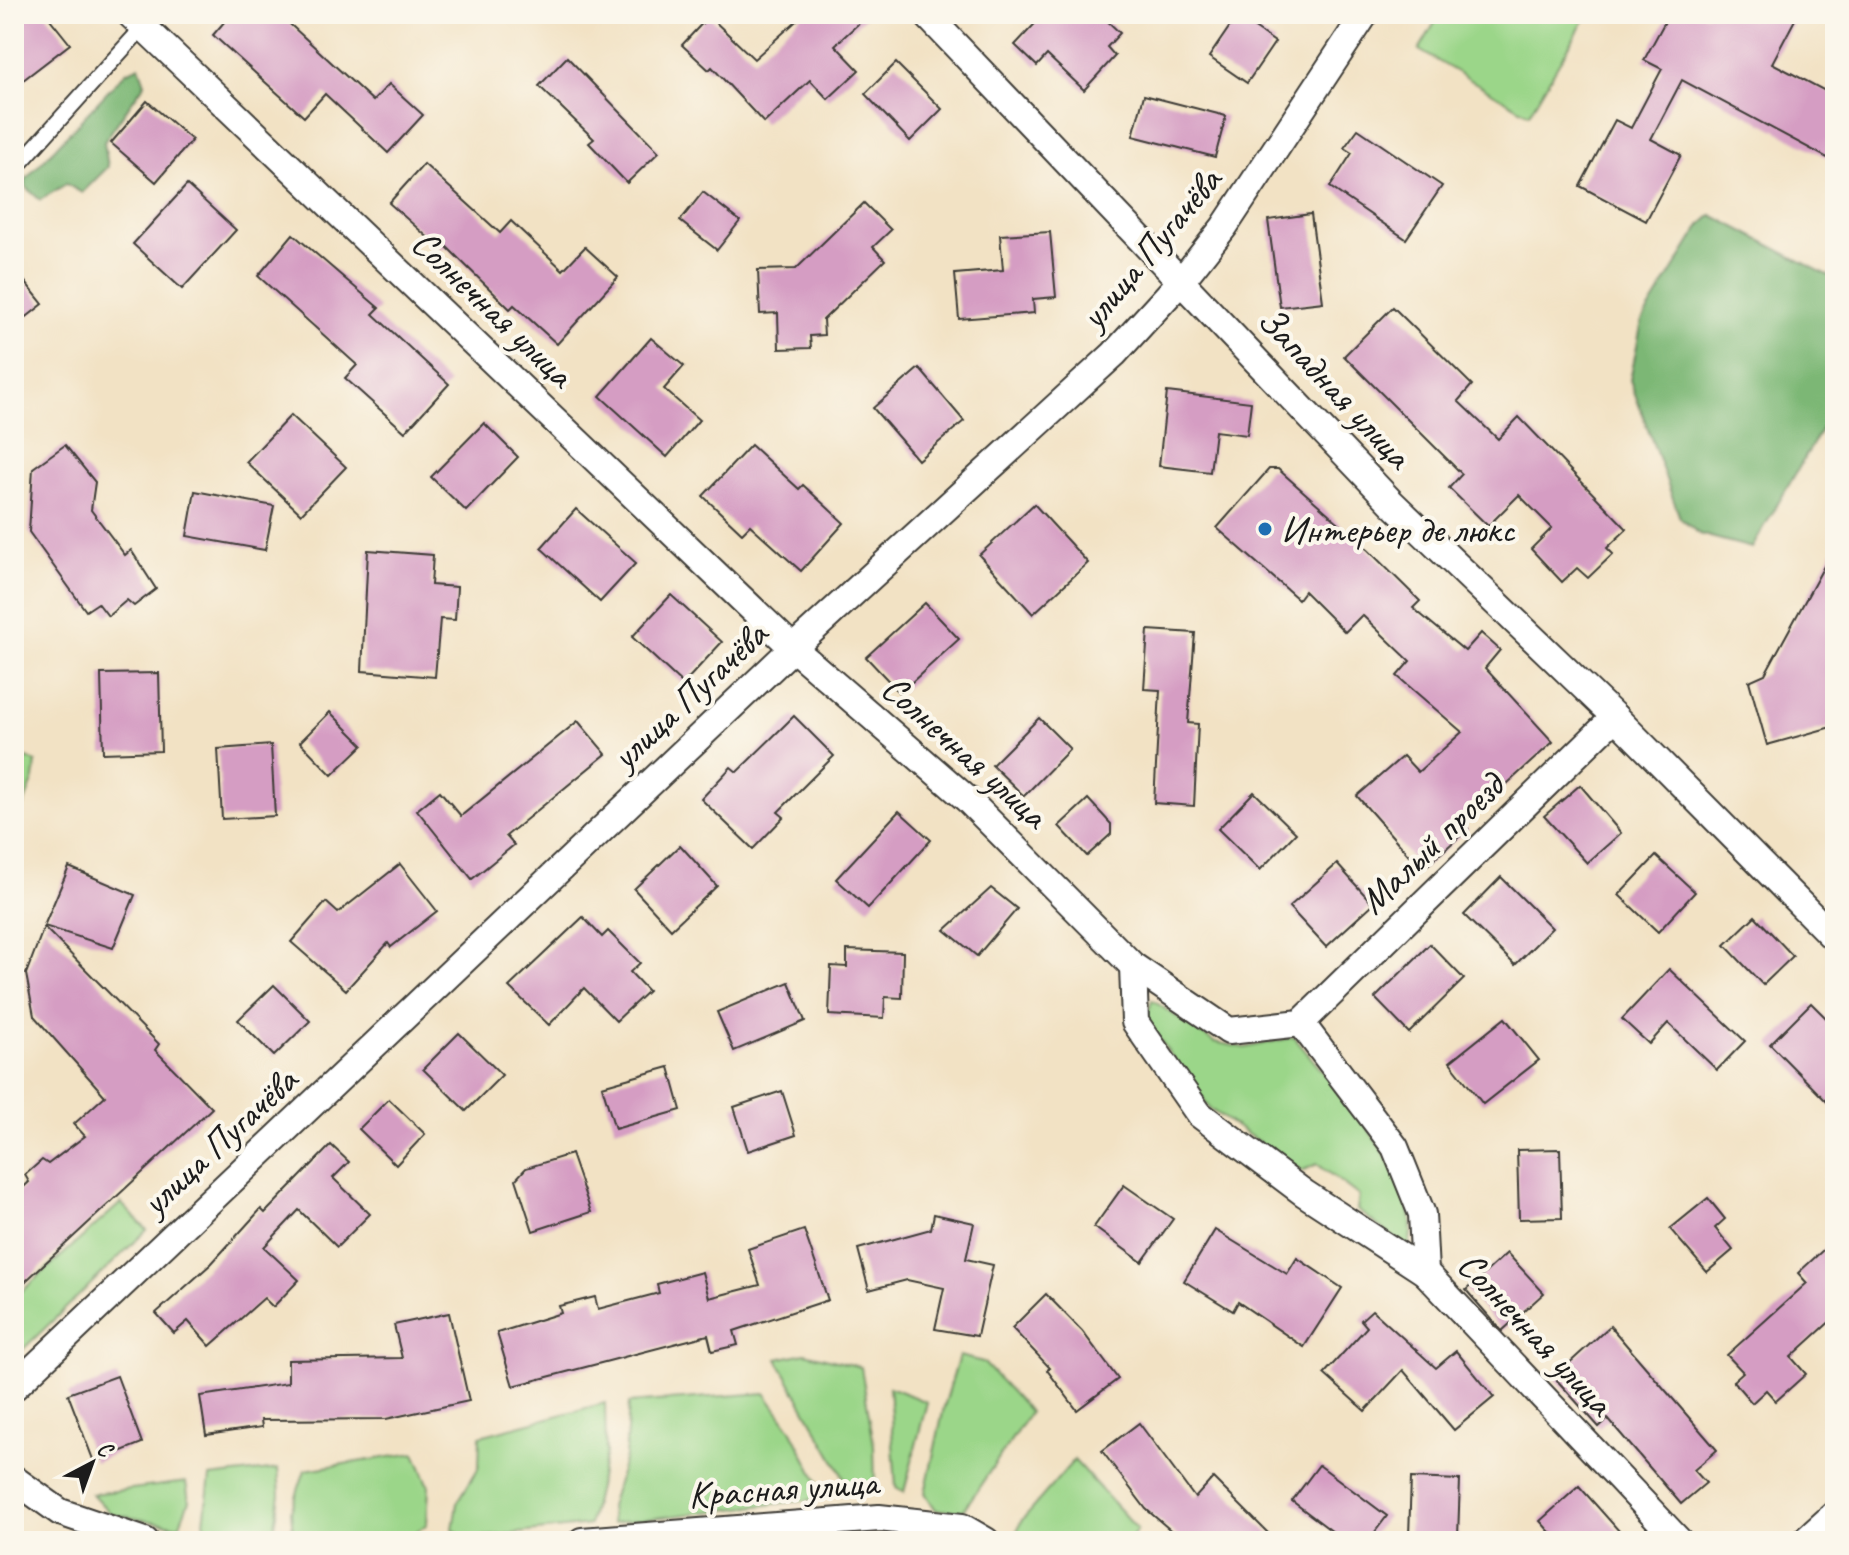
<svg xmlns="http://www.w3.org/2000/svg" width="1849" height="1555" font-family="Caveat,sans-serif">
  <rect width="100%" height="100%" fill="#fbf7ec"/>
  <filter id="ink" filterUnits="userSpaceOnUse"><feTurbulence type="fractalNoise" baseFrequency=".0125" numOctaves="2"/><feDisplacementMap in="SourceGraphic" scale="16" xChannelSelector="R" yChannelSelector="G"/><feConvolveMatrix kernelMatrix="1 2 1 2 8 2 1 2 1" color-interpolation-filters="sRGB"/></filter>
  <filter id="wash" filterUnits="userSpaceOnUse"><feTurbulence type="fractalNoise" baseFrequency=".006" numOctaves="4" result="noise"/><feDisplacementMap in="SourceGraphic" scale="32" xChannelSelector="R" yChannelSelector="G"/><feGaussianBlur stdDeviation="1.8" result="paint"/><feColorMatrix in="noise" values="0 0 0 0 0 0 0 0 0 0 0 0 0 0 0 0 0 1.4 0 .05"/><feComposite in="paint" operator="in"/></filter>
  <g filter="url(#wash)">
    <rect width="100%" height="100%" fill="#f2e2c4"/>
    <g fill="#9bd689" stroke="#5c7952" stroke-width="2">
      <polygon points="1440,14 1588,14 1529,114 1419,50"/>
      <polygon points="14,753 36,762 34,779 14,829 14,786 23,763 14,759"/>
      <path d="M1152 1000 1214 1042 1245 1048 1294 1037C1332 1085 1430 1184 1408 1248L1357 1210 1359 1196 1317 1164 1302 1171 1210 1109 1146 1021Z"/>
      <polygon points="121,1203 147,1230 14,1358 14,1298"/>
      <polygon points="805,1353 861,1367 874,1445 875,1489 867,1494 852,1492 777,1359"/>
      <polygon points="959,1356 983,1362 1030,1412 963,1511 936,1510 925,1493 944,1407"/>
      <polygon points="889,1387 927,1402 904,1492 896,1487"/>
      <polygon points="765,1393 791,1429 826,1498 612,1523 610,1507 625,1457 629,1403"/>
      <polygon points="605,1403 606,1453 589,1525 467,1539 453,1529 457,1503 479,1467 480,1436"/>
      <polygon points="415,1453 429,1486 427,1524 404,1541 294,1541 291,1511 305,1470"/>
      <polygon points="1074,1460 1137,1529 1130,1541 1014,1540 1021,1521"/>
      <polygon points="278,1469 280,1495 274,1531 259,1541 214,1539 204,1522 210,1477"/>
      <polygon points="186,1482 189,1501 179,1526 111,1514 92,1494"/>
    </g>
    <g fill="#7cb775" stroke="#4c6a48" stroke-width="2">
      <polygon points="139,66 145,83 104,142 108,167 82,193 66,184 40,200 26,187 25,180 126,72"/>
      <polygon points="1712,215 1835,279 1835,406 1752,548 1699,534 1680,518 1630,380 1642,321 1701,225"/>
    </g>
    <g id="blocks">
      <g fill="#d59dc3">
        <polygon points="14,14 46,14 70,44 14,87"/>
        <polygon points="231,14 279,14 373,101 389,84 423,115 388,153 325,94 304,117 213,35"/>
        <polygon points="804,14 869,14 835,45 859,70 828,99 810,80 764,123 712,67 709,70 682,45 709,16 754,59"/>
        <polygon points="1044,14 1100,14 1120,33 1107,47 1115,56 1084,90 1047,55 1037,66 1015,45"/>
        <polygon points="1669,14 1798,14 1772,63 1835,96 1835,162 1682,80 1651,139 1681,155 1646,221 1580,186 1615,120 1631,128 1662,69 1644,60"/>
        <polygon points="1237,16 1275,42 1247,83 1209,57"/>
        <polygon points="567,57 659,152 627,183 589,143 594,139 539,86"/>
        <polygon points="896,63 942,109 910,141 865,94"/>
        <polygon points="1144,95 1226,116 1215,157 1133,136"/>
        <polygon points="147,101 192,140 156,182 111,143"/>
        <polygon points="1358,129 1442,186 1406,239 1330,187 1352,153 1344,148"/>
        <polygon points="424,164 500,233 511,221 563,270 585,247 618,277 557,344 514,305 510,309 446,246 442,250 389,203"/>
        <polygon points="187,185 236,230 182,289 133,244"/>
        <polygon points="703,192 740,221 717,250 680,221"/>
        <polygon points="864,203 891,230 873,247 885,260 823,320 824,335 810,336 811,348 779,349 778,313 760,314 758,270 796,269"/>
        <polygon points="1311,214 1323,302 1280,307 1268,220"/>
        <polygon points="1050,232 1056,297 1033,299 1034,313 959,319 955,274 1003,270 1000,235"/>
        <polygon points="293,234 379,308 373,314 449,384 405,432 345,378 357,365 258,276"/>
        <polygon points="14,268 43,304 14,327"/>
        <polygon points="1393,307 1472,385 1458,401 1498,439 1519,417 1627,529 1607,548 1613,554 1588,578 1577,568 1562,582 1531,549 1552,528 1519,495 1488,526 1449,488 1462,474 1344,356"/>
        <polygon points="651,338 684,366 664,389 699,420 667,457 600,396"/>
        <polygon points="919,368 964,421 918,460 873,408"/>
        <polygon points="1167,392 1251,402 1247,435 1215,431 1210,472 1159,466"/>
        <polygon points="291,415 346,467 301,514 246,462"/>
        <polygon points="484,423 518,457 466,511 431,477"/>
        <polygon points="65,445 95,482 91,510 125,555 131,550 156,589 134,606 127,600 108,616 98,603 86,611 29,532 33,468"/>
        <polygon points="751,445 799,489 803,485 844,523 801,571 750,525 742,533 703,496"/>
        <polygon points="1269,469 1278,469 1357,539 1420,601 1413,608 1465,651 1481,633 1500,650 1485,668 1553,742 1463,824 1468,829 1422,870 1357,796 1403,756 1418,772 1462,732 1397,676 1410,661 1362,615 1345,632 1304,591 1298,599 1217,528"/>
        <polygon points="195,491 274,506 265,550 187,536"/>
        <polygon points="1034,504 1088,563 1033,614 979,555"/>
        <polygon points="576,509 636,563 600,602 541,548"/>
        <polygon points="1835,546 1835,726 1767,745 1749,681 1765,674"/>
        <polygon points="368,550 433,555 431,585 457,587 455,620 440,619 435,677 362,671"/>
        <polygon points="671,595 722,642 683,684 632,637"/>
        <polygon points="925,603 959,639 900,693 866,657"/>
        <polygon points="1148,630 1195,633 1188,723 1198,724 1194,806 1154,803 1160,690 1144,689"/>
        <polygon points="159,673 161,751 103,753 101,674"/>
        <polygon points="330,712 363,745 332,775 300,742"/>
        <polygon points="794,716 834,756 778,812 784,817 753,849 701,799 731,767 737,772"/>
        <polygon points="1039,718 1070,749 1024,796 992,765"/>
        <polygon points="578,721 606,754 506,836 514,845 472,879 417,810 440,791 461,816"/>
        <polygon points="271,745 275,816 222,819 218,749"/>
        <polygon points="1580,785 1621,833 1587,863 1544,816"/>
        <polygon points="1254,792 1296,833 1260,870 1218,829"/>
        <polygon points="1088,799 1111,824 1111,834 1087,856 1059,826"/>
        <polygon points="899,811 931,840 868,908 836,879"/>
        <polygon points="680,845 717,886 671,929 634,889"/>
        <polygon points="1656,856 1695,892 1658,932 1619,895"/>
        <polygon points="400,864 437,911 391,947 388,943 346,990 291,942 326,902 338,913"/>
        <polygon points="1337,864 1373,904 1326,947 1289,907"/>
        <polygon points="69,867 135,895 113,948 44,926"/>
        <polygon points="1501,877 1552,928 1515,965 1464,915"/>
        <polygon points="991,888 1017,909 977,956 945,930"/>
        <polygon points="1755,916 1793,956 1763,985 1725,945"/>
        <polygon points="583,917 602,937 608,931 640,963 630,972 648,991 616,1021 584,988 549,1025 509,987"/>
        <polygon points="44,927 159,1044 155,1050 212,1108 14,1292 14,1196 29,1182 25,1175 42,1160 48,1164 85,1136 74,1124 105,1096 34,1016 26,974"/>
        <polygon points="1430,944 1464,979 1409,1033 1375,998"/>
        <polygon points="847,950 903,952 902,998 885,997 884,1018 829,1015 831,966 847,967"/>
        <polygon points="1669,969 1745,1041 1717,1070 1668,1023 1649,1044 1622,1019"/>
        <polygon points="789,982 805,1021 734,1051 717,1012"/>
        <polygon points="274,985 310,1021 274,1056 238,1020"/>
        <polygon points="1811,1003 1835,1027 1835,1110 1770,1044"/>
        <polygon points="1505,1018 1539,1060 1483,1104 1450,1062"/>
        <polygon points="459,1033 502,1075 466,1111 423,1069"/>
        <polygon points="669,1067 681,1110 615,1129 602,1086"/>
        <polygon points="782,1091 796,1135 748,1151 734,1107"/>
        <polygon points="389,1099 425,1134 396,1165 359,1129"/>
        <polygon points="331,1145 349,1162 333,1178 370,1214 337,1247 299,1210 264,1247 299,1280 273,1307 264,1298 210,1346 188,1321 174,1333 156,1313 211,1264 261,1209 265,1213"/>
        <polygon points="1560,1149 1562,1218 1519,1219 1517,1150"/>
        <polygon points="571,1154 591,1212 533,1231 516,1179 526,1168"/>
        <polygon points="1124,1185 1173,1219 1142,1262 1094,1227"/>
        <polygon points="1708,1198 1725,1219 1715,1228 1733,1250 1707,1272 1670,1229"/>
        <polygon points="934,1214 974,1223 966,1259 993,1265 977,1336 935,1329 944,1288 907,1280 869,1290 858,1249 931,1229"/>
        <polygon points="804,1230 828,1300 734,1331 738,1345 712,1351 708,1335 513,1386 497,1333 561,1313 559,1306 595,1297 598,1309 659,1293 657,1284 702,1272 709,1298 760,1285 748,1249"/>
        <polygon points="1215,1230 1287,1274 1297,1258 1342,1288 1304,1347 1238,1302 1233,1311 1184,1281"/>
        <polygon points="1835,1239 1835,1317 1791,1357 1806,1374 1776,1401 1766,1390 1752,1403 1733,1381 1743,1372 1727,1355 1807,1283 1798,1273"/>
        <polygon points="1507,1253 1544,1293 1502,1331 1466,1290"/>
        <polygon points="1046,1294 1082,1331 1118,1379 1077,1410 1047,1370 1050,1368 1012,1328"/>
        <polygon points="1372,1310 1436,1368 1456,1351 1494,1397 1454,1430 1403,1370 1365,1411 1324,1374 1367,1327 1361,1320"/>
        <polygon points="449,1313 469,1401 386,1419 261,1420 262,1427 206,1435 200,1396 288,1383 288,1360 402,1358 394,1325"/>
        <polygon points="1610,1326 1717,1450 1694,1470 1706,1483 1681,1504 1608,1419 1599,1427 1554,1377"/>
        <polygon points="117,1376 142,1443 94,1462 68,1394"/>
        <polygon points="1139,1423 1195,1498 1213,1478 1276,1541 1183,1541 1146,1509 1102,1451"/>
        <polygon points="1319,1465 1387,1516 1368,1541 1345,1541 1292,1501"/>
        <polygon points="1411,1478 1460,1480 1458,1537 1409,1536"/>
        <polygon points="1579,1486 1628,1541 1558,1541 1540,1521"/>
      </g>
    </g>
  </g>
  <g filter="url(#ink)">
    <use href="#blocks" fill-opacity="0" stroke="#3c3a35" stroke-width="2"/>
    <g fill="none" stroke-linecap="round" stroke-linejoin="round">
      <defs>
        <polyline id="service" points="14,170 144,26"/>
        <g id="minor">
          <polyline points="130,14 793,648 968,800 1133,966 1229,1031 1301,1023"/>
          <polyline points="926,14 1392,503 1615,717 1835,939"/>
          <polyline points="1133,966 1135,1022 1199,1114 1304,1193 1425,1272 1679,1541"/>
          <polyline points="1301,1023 1615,717"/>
          <polyline points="1301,1023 1395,1147 1422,1214 1425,1272"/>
          <polyline points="14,1387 793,648 1114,354 1182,280 1224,227 1365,14"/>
          <polyline points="14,1479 60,1512 145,1541"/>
          <polyline points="582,1541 879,1518 962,1527 986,1541"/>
          <polyline points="1805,1541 1835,1514"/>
        </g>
      </defs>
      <use href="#service" stroke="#3c3a35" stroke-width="18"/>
      <use href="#minor" stroke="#3c3a35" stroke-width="30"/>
      <use href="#service" stroke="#fff" stroke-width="14"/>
      <use href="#minor" stroke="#fff" stroke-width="26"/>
    </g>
  </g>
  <circle fill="#1f6fb2" stroke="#fbf7ec" stroke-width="3" cx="1265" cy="529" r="8"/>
  <g text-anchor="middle" stroke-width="8" stroke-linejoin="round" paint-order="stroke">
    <g font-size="38" fill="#1c1c1c" stroke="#fbf7ec">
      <text transform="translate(1150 248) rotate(-50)" y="13">улица Пугачёва</text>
      <text transform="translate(493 308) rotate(44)" y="13">Солнечная улица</text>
      <text transform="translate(1335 387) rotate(47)" y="13">Западная улица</text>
      <text transform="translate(689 695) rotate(-43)" y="13">улица Пугачёва</text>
      <text transform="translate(965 751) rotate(42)" y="13">Солнечная улица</text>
      <text transform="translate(1431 843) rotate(-44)" y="13">Малый проезд</text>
      <text transform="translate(219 1141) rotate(-43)" y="13">улица Пугачёва</text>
      <text transform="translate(1536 1333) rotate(47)" y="13">Солнечная улица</text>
      <text transform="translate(783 1488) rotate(-4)" y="13">Красная улица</text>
    </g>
    <g font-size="38" fill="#1c1c1c" stroke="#fbf7ec" text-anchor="start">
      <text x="1281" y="542">Интерьер де люкс</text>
    </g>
  </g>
  <rect width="1849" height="1555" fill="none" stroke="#fbf7ec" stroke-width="48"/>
  <g transform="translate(92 1463) rotate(41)" stroke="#fbf7ec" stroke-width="6" paint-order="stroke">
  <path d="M0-6L14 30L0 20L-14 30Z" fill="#1c1c1c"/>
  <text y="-12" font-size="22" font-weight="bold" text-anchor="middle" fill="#1c1c1c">С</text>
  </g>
</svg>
